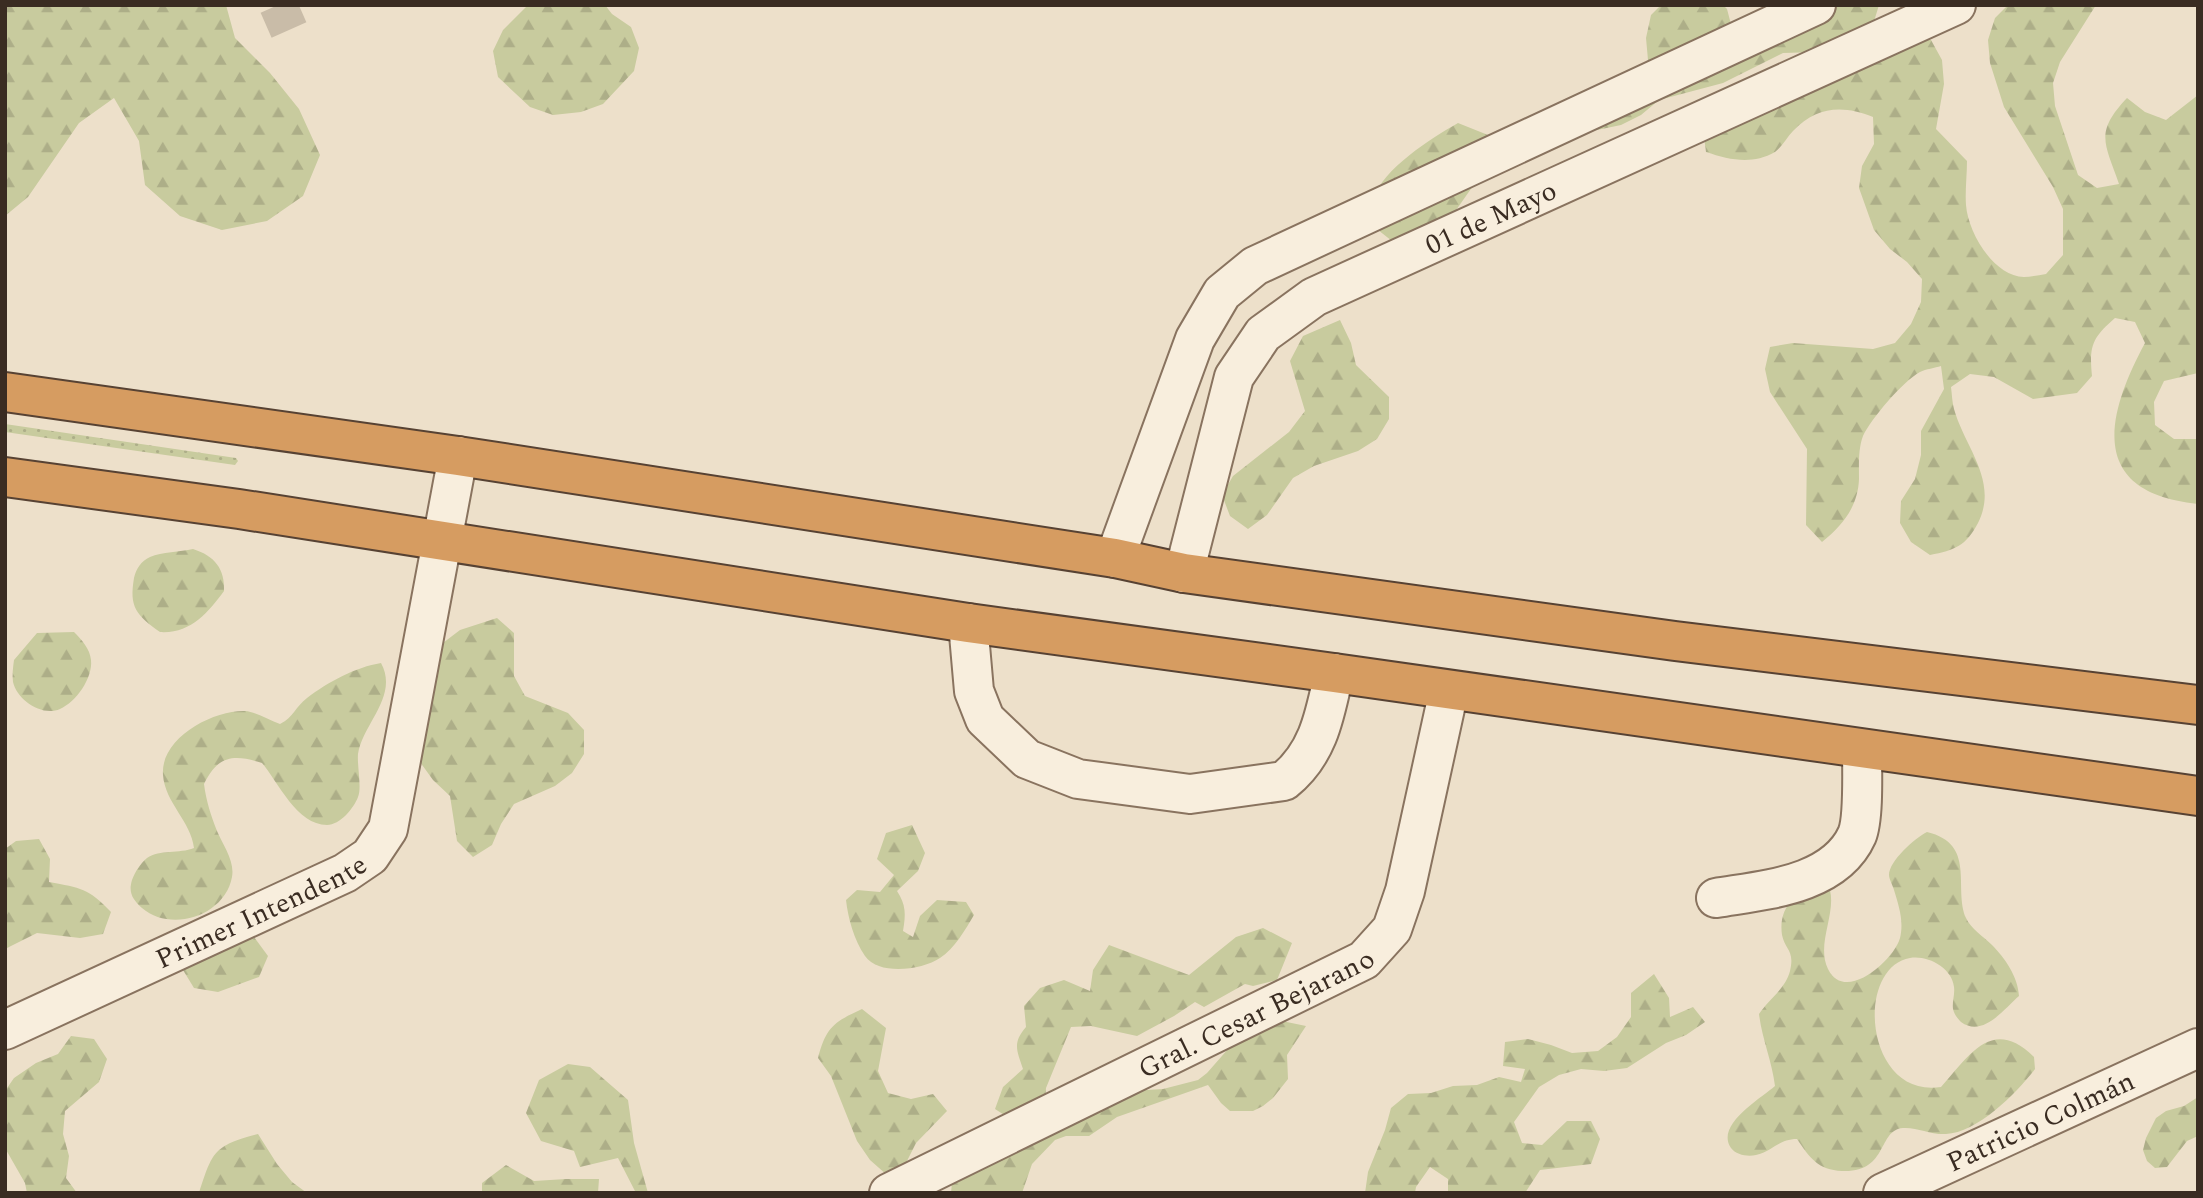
<svg xmlns="http://www.w3.org/2000/svg" width="2203" height="1198" font-family="Spectral,serif">
  <defs>
    <pattern id="grass-dots" width="8" height="8" patternUnits="userSpaceOnUse" patternTransform="scale(1.75)"><rect width="8" height="8" fill="#c8cb9e"/><path d="M2 2h.1M6 6h.1" fill="none" stroke="#adae88" stroke-width="1.8" stroke-linecap="round"/></pattern>
    <pattern id="forest-firs" width="22" height="20" patternUnits="userSpaceOnUse" patternTransform="scale(1.75)"><rect width="22" height="20" fill="#c8cb9e"/><path d="M5 1l3.5 6h-7zM16 11l3.5 6h-7z" fill="#adae88"/></pattern>
  </defs>
  <rect width="100%" height="100%" fill="#ede0ca"/>
  <polygon fill="url(#grass-dots)" points="5,424 236,458 238,461 235,465 5,432"/>
  <g fill="url(#forest-firs)">
    <polygon points="5,5 226,5 235,38 270,73 299,109 320,155 303,196 267,221 222,230 180,216 145,185 139,141 114,98 79,123 28,197 5,216"/>
    <polygon points="528,5 605,5 612,14 631,27 639,48 634,71 603,104 581,112 553,115 530,107 498,77 493,51 503,30"/>
    <path d="M1661 5H1723L1727 9 1733 32 1805 5H1879L1868 41 1850 51 1783 53 1723 83 1659 100 1641 115 1621 125 1597 130 1575 129 1555 137 1520 165 1498 161 1480 176 1454 213 1392 241 1373 226C1373 217 1370 207 1373 199 1384 168 1430 139 1458 123L1488 135 1511 141 1635 79 1648 60 1646 38 1651 15Z"/>
    <path d="M2008 5H2096L2060 62 2053 83 2055 106 2078 175 2097 188 2119 184C2105 143 2094 133 2127 98L2145 112 2166 120 2198 95V373L2164 381 2154 402 2155 425 2174 439H2198V504C2088 493 2105 417 2145 343L2135 322 2115 318C2092 338 2089 346 2092 376L2077 393 2033 399 1994 377 1970 374 1951 387C1952 394 1952 402 1954 409 1965 448 1999 481 1978 523 1966 546 1955 550 1930 555L1911 542 1900 523 1901 501 1915 479 1921 455V431L1944 389 1941 366C1935 368 1926 369 1920 372 1903 381 1871 419 1863 436 1858 449 1859 466 1859 479 1858 507 1842 526 1822 542L1806 525 1807 449 1770 392 1765 369 1770 347 1793 343 1873 349 1895 343 1911 324 1921 302 1922 279 1907 262 1890 249 1874 230 1859 188 1862 166 1874 144 1873 117C1843 105 1817 106 1793 131 1787 137 1782 147 1775 152 1752 165 1730 160 1706 152L1703 129 1910 33 1931 40 1942 60 1944 84 1936 129 1967 161C1967 175 1965 191 1966 205 1968 232 1993 276 2024 277 2031 277 2039 275 2046 274L2063 255V209L2053 187 2004 107 1990 63 1988 40 1995 18Z"/>
    <polygon points="1340,320 1351,343 1356,365 1389,397 1389,419 1377,439 1358,451 1314,466 1293,478 1267,515 1248,529 1230,516 1222,495 1233,476 1289,432 1305,411 1290,361 1303,336"/>
    <path d="M193 549C215 556 225 569 224 591 208 613 190 634 160 632 136 615 129 607 134 578 136 569 141 561 150 557 162 552 180 552 193 549Z"/>
    <polygon points="497,618 514,633 514,676 525,696 568,713 584,730 584,754 572,773 555,786 514,804 501,824 492,845 473,857 457,841 450,796 433,780 420,762 439,646 460,630"/>
    <path d="M74 632C82 640 90 649 91 660 93 678 76 702 60 709 42 717 17 700 13 682 12 675 13 667 14 660L37 633Z"/>
    <path d="M381 663C399 696 363 723 358 754 357 766 362 788 358 797 354 808 340 825 327 825 297 825 278 782 262 763 234 754 218 755 204 784 206 800 211 816 217 831 223 845 235 861 232 877 225 916 171 933 142 908 133 900 128 893 132 880 135 872 140 864 147 858 160 849 179 854 194 848 191 821 165 803 163 775 160 738 213 710 245 711 256 712 269 720 280 724 294 717 295 707 307 698 328 682 356 667 381 663Z"/>
    <path d="M912 825 925 853 918 871 897 891C906 905 906 914 903 931L913 937 920 916 937 900 966 902 974 915C965 930 955 948 940 958 922 970 879 976 865 956 854 940 848 918 846 900L857 890 880 892 894 875 877 859 886 833Z"/>
    <path d="M1927 832C1977 844 1953 888 1966 918 1971 929 1983 936 1992 945 2005 958 2018 977 2019 996 2004 1009 1983 1038 1961 1022 1958 1019 1954 1014 1953 1009 1952 1002 1955 994 1954 987 1952 968 1928 955 1910 958 1854 968 1865 1099 1941 1087 1970 1055 1992 1016 2034 1057L2035 1069C2017 1093 1977 1133 1946 1134 1931 1135 1917 1127 1903 1128 1877 1130 1889 1173 1842 1171 1818 1170 1810 1158 1797 1139 1779 1139 1773 1151 1756 1155 1748 1157 1736 1155 1731 1148 1715 1125 1760 1099 1775 1086 1772 1061 1762 1039 1759 1014 1768 1000 1786 988 1790 971 1795 950 1785 950 1782 935 1778 907 1796 892 1819 883L1830 890C1836 915 1816 944 1828 969 1845 1004 1894 960 1900 938 1904 922 1899 906 1894 890 1893 886 1889 879 1889 875 1889 861 1915 838 1927 832Z"/>
    <path d="M39 839 50 859 49 882C81 888 88 888 111 912L103 934 80 938 37 933 5 949V849L16 841Z"/>
    <path d="M1263 928 1292 943 1277 980 1253 986 1245 984 1204 1007 1195 1002 1174 1016 1137 1036 1091 1026 1071 1027 1046 1088 1045 1106 1012 1120 995 1109 1003 1087 1023 1069C1017 1051 1012 1043 1026 1027L1024 1006 1040 988 1064 980 1090 991 1093 970 1109 945 1189 975 1236 937Z"/>
    <polygon points="237,935 254,937 268,956 259,977 218,992 194,988 183,970 195,950"/>
    <polygon points="1654,974 1669,998 1670,1017 1693,1007 1705,1022 1686,1035 1666,1043 1627,1068 1604,1071 1581,1069 1559,1075 1539,1087 1514,1122 1522,1143 1542,1145 1567,1121 1591,1121 1600,1139 1591,1164 1540,1170 1525,1193 1448,1193 1448,1179 1430,1167 1416,1187 1415,1193 1365,1193 1368,1172 1385,1130 1391,1108 1408,1094 1431,1093 1453,1086 1477,1085 1499,1077 1521,1082 1525,1069 1503,1066 1505,1042 1528,1039 1551,1045 1572,1053 1598,1051 1617,1037 1631,1017 1631,993"/>
    <path d="M862 1009 886 1028 878 1071 888 1093 911 1099 933 1094 947 1111 916 1143 906 1163 887 1175 870 1160 857 1141 831 1076 818 1058C826 1027 834 1022 862 1009Z"/>
    <polygon points="1282,1021 1306,1026 1287,1055 1288,1079 1273,1098 1263,1106 1253,1111 1230,1111 1221,1103 1208,1085 1117,1117 1089,1136 1066,1136 1055,1140 1032,1164 1022,1193 951,1193 952,1182 1114,1092 1163,1089 1198,1080 1207,1073 1250,1024"/>
    <polygon points="71,1036 94,1039 107,1059 99,1082 65,1111 63,1134 69,1156 66,1178 77,1193 27,1193 25,1183 5,1148 5,1091 14,1078 36,1063 58,1054"/>
    <polygon points="568,1064 590,1067 628,1100 634,1143 648,1193 636,1193 618,1158 580,1167 574,1151 541,1141 526,1113 539,1080"/>
    <polygon points="2198,1097 2198,1136 2187,1141 2167,1167 2155,1168 2147,1161 2143,1150 2146,1138 2156,1118 2166,1111 2184,1106"/>
    <path d="M258 1134 277 1164 292 1182 307 1193H199C213 1150 214 1146 258 1134Z"/>
    <polygon points="506,1165 534,1181 566,1179 599,1179 598,1193 482,1193 482,1183"/>
  </g>
  <g fill="none" stroke-linecap="round" stroke-linejoin="round">
    <polyline stroke="#c9bca8" stroke-width="38" stroke-dasharray="38 19" stroke-linecap="butt" points="278,5 289,30"/>
    <defs>
      <g id="minor">
        <polyline points="1115,558 1195,339 1222,293 1255,266 1816,5"/>
        <path id="s1" d="M1184 573 1234 377 1263 334 1314 297 1956 5"/>
        <path d="M968 623 974 691 985 719 1027 759 1078 779 1190 794 1284 781C1319 753 1325 714 1334 673"/>
        <path d="M1716 898C1763 890 1834 886 1857 835 1864 818 1862 769 1862 749"/>
        <path id="s2" d="M5 1030 345 873 370 856 388 829 458 456"/>
        <path id="s3" d="M889 1193 1364 960 1392 929 1405 891 1449 690"/>
        <path id="s4" d="M1883 1193 2198 1048"/>
      </g>
      <g id="highway">
        <polyline points="5,392 458,456 1115,558 1184,573 1675,641 2198,705"/>
        <polyline points="5,477 239,509 968,623 1334,673 2198,796"/>
      </g>
    </defs>
    <use href="#minor" stroke="#89735f" stroke-width="42"/>
    <use href="#highway" stroke="#574233" stroke-width="42"/>
    <use href="#minor" stroke="#f8eedd" stroke-width="38"/>
    <use href="#highway" stroke="#d69c61" stroke-width="38"/>
  </g>
  <g text-anchor="middle" stroke-width="7" stroke-linejoin="round" paint-order="stroke">
    <g font-size="28" fill="#3a2c22" stroke="#f4ebd9">
      <text dy="10" stroke="none"><textPath href="#s1" startOffset="511">01 de Mayo</textPath></text>
      <text dy="10" stroke="none"><textPath href="#s2" startOffset="282">Primer Intendente</textPath></text>
      <text dy="10" stroke="none"><textPath href="#s3" startOffset="408">Gral. Cesar Bejarano</textPath></text>
      <text dy="10" stroke="none"><textPath href="#s4" startOffset="173">Patricio Colmán</textPath></text>
    </g>
  </g>
  <rect width="2203" height="1198" fill="none" stroke="#3a2c22" stroke-width="14"/>
</svg>
